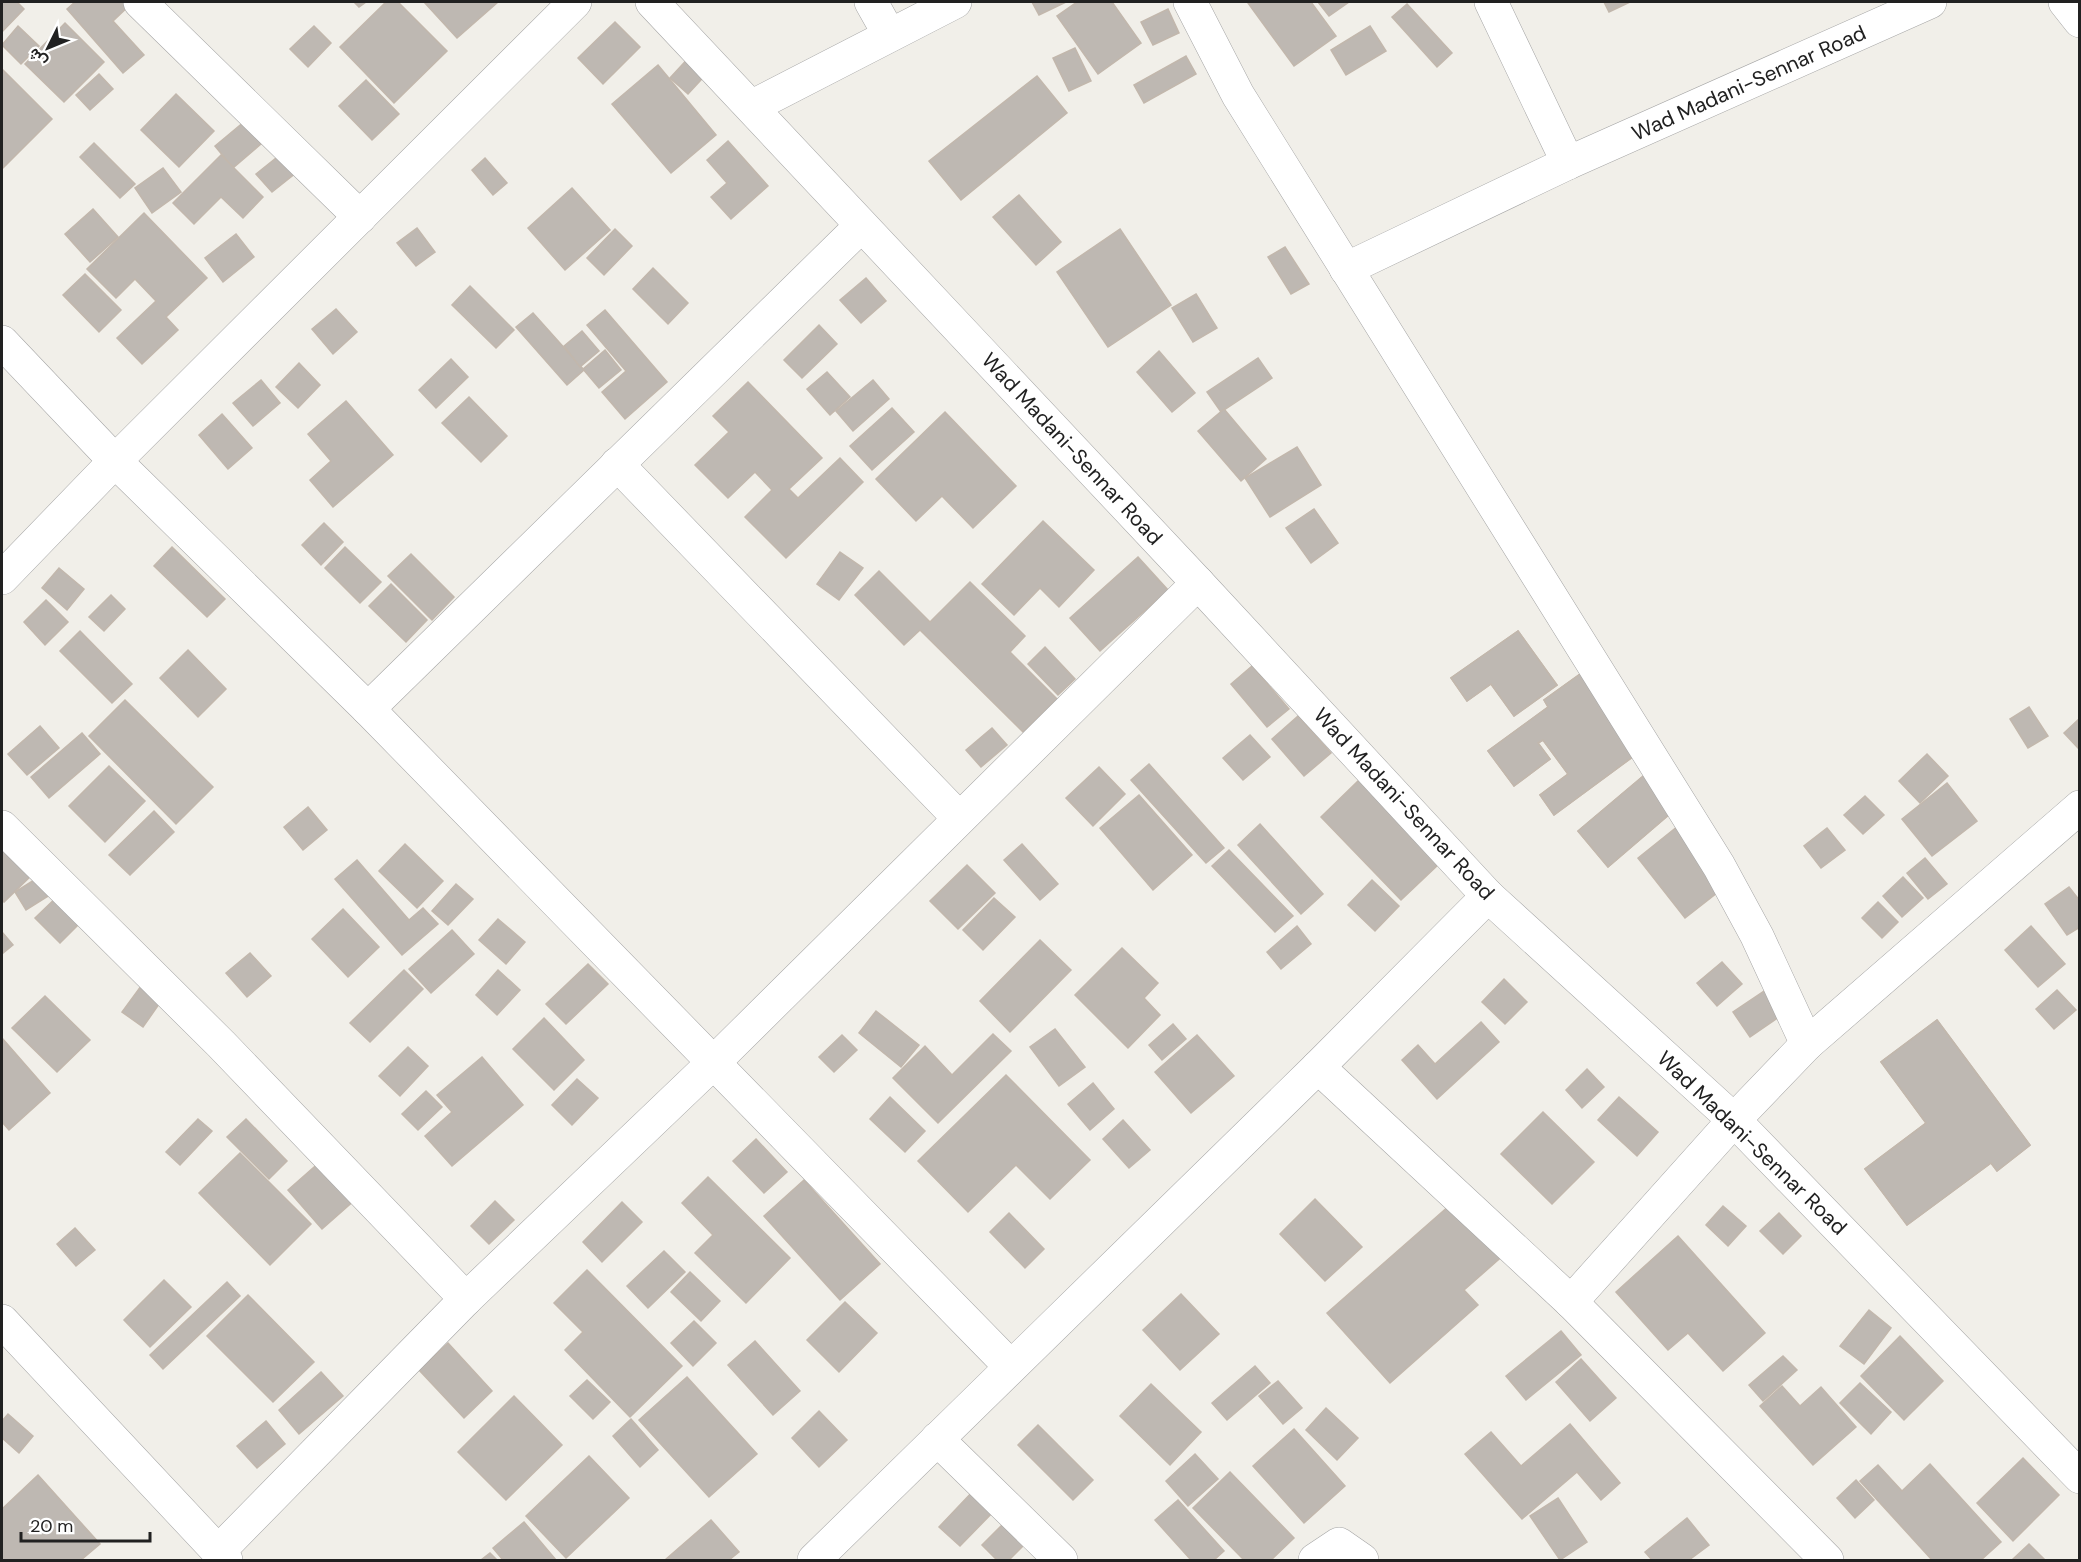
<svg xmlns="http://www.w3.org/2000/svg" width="2081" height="1562" font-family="'DM Sans',Vazirmatn,sans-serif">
  <rect width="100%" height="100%" fill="#f1efe9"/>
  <g fill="#beb8b2" stroke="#c2b7ac" stroke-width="1.5">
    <polygon points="2,2 17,2 24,9 2,32"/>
    <polygon points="75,2 133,2 113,21 144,55 123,73 67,9"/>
    <polygon points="354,2 366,2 359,7"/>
    <polygon points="386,2 398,2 447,51 394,103 340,47"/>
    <polygon points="424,2 498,2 457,38"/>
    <polygon points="1032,2 1066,2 1039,15"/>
    <polygon points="1077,2 1112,2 1141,43 1098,74 1057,16"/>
    <polygon points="1250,2 1311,2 1336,36 1294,66 1248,3"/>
    <polygon points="1318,2 1349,2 1329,16"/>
    <polygon points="1604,2 1630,2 1609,12"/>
    <polygon points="1407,4 1452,53 1437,67 1392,17"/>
    <polygon points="1168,9 1179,33 1153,45 1141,22"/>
    <polygon points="615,22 640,47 603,84 578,58"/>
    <polygon points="65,23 104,62 64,102 25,64"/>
    <polygon points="18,26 39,46 21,64 2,45"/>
    <polygon points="314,26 331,43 308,67 290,49"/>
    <polygon points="1370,26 1386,51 1346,75 1331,50"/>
    <polygon points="1075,48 1091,81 1069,91 1053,58"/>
    <polygon points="693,53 711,69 688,94 670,78"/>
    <polygon points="1186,56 1196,74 1144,103 1134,85"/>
    <polygon points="658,65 716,135 671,173 612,104"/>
    <polygon points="2,69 52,119 2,169"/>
    <polygon points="99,74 113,89 90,110 76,95"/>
    <polygon points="1037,76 1067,113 961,200 929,161"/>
    <polygon points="366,80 399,114 372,140 339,106"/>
    <polygon points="176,94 214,131 179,167 141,130"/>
    <polygon points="251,116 269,137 233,168 215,146"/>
    <polygon points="728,141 768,186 731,219 711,197 727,183 707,160"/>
    <polygon points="94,143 135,184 120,198 80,157"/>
    <polygon points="281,154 296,173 272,192 256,174"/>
    <polygon points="221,155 263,197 243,218 221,197 194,224 173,203"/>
    <polygon points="485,158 507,183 493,195 472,170"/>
    <polygon points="163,168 181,192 152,213 135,188"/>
    <polygon points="572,188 610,230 565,270 528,228"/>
    <polygon points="1019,195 1061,242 1036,265 993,217"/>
    <polygon points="93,209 118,237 90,262 65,234"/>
    <polygon points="144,213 207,278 166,317 178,330 142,364 117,338 156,301 135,279 116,298 87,269"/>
    <polygon points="417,228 435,252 416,266 397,243"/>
    <polygon points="615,229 632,246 604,275 587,258"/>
    <polygon points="1120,229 1171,305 1108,347 1057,272"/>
    <polygon points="236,234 254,257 223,282 205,258"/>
    <polygon points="1285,247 1309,284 1291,294 1268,257"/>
    <polygon points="653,268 688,303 668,324 633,289"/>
    <polygon points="85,274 121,310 99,332 63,295"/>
    <polygon points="866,278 886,301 861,323 840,300"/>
    <polygon points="470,286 514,330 496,348 452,305"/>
    <polygon points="1196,294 1217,328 1193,342 1172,308"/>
    <polygon points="336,309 357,332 333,354 312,329"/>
    <polygon points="605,310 667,382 625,419 602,392 626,371 587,325"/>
    <polygon points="533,313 584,370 567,385 516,327"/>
    <polygon points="819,325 837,344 802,378 784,360"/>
    <polygon points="582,331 599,351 580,367 564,346"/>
    <polygon points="605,350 621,370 599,388 583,369"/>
    <polygon points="1159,351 1195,393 1172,412 1137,372"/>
    <polygon points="1258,358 1272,378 1221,412 1207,392"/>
    <polygon points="451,359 468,377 436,408 419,390"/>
    <polygon points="299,363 320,385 298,408 276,387"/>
    <polygon points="827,372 850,397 830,415 807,389"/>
    <polygon points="261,380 280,403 253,426 233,403"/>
    <polygon points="873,380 889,399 853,431 836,411"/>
    <polygon points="748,382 822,458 789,489 798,498 840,458 863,482 786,558 745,517 772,490 755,472 728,498 695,465 729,432 713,416"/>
    <polygon points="469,397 507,436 481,462 442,423"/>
    <polygon points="346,401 393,455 333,507 310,480 331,461 308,434"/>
    <polygon points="892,408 914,432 872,470 850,446"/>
    <polygon points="1224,409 1266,459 1241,481 1198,431"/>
    <polygon points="945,412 1016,486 973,528 942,496 916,521 876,479"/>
    <polygon points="222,414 252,448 228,469 199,435"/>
    <polygon points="1297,447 1321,485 1270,517 1245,478"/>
    <polygon points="1314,509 1338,543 1311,563 1286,528"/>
    <polygon points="1043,521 1094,570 1059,607 1040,588 1014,615 982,584"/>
    <polygon points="324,523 343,542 321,565 302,545"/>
    <polygon points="172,547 225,599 207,617 154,566"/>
    <polygon points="345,547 381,582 360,603 325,568"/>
    <polygon points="840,552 863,568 839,600 817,584"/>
    <polygon points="411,554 454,597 432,620 388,576"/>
    <polygon points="1138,557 1168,590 1100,651 1070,618"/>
    <polygon points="59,568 84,589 67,610 42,588"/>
    <polygon points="879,571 930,622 970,582 1025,636 1010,652 1057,699 1023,732 920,630 904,645 855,595"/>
    <polygon points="391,584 427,620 406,642 369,606"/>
    <polygon points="111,595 125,609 104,631 89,617"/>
    <polygon points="46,600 68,622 45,645 24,622"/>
    <polygon points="80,631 132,684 112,703 60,651"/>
    <polygon points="1518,631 1557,685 1514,716 1491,684 1467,701 1451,678"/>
    <polygon points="1518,631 1557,685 1514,716 1491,684 1467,701 1451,678"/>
    <polygon points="1045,647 1075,679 1058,695 1028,664"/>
    <polygon points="188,650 226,689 198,717 160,678"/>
    <polygon points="1252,666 1289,709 1267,727 1231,684"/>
    <polygon points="1587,669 1638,753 1554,815 1540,795 1568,774 1543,740 1538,743 1550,759 1514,786 1488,751 1548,707 1544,700"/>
    <polygon points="1587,669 1638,753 1554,815 1540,795 1568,774 1543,740 1538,743 1550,759 1514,786 1488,751 1548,707 1544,700"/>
    <polygon points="125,700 213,787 176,824 89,736"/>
    <polygon points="2029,707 2048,736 2028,748 2010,719"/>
    <polygon points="1298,716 1331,753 1304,776 1272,739"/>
    <polygon points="2078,720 2080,721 2080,750 2064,733"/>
    <polygon points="40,726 59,748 27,775 8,754"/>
    <polygon points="992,728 1007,745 981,767 966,750"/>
    <polygon points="82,733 100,754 49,798 31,777"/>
    <polygon points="1250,735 1270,757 1243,780 1223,758"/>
    <polygon points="1927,754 1948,776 1920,803 1899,781"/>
    <polygon points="1149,764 1224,848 1206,863 1131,780"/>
    <polygon points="109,766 145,801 105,842 69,806"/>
    <polygon points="1099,767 1125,794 1093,826 1066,798"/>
    <polygon points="1648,772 1678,807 1608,867 1578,831"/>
    <polygon points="1648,772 1678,807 1608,867 1578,831"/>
    <polygon points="1360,779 1440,863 1401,900 1321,817"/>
    <polygon points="1947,783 1977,821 1932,856 1902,819"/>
    <polygon points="1139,795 1192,855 1153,890 1100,828"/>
    <polygon points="1865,796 1884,815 1863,834 1844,815"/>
    <polygon points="308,807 327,830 303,850 284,827"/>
    <polygon points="154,811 174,832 130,875 109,855"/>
    <polygon points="1260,824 1323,894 1301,914 1238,845"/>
    <polygon points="1678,826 1726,886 1685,918 1638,858"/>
    <polygon points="1827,828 1845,850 1821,868 1804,846"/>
    <polygon points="2,836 36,871 4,902 2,899"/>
    <polygon points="405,844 443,881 417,908 379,871"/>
    <polygon points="1022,844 1058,884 1040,900 1004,860"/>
    <polygon points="1229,850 1293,916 1275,932 1212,866"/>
    <polygon points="1925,858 1947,884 1928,899 1907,873"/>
    <polygon points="357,860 409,920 423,908 438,924 402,955 335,879"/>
    <polygon points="967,865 995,893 958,929 930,901"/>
    <polygon points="42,875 53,893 26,910 15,892"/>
    <polygon points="1903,877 1923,898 1902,917 1883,896"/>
    <polygon points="1372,880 1399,906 1375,931 1348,905"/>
    <polygon points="456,884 473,899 448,925 432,911"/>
    <polygon points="2069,887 2080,901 2080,927 2067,935 2045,904"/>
    <polygon points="62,892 86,917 60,943 35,918"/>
    <polygon points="994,898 1015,917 983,950 963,930"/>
    <polygon points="1878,902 1898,922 1882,938 1862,918"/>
    <polygon points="343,909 379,947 348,977 312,939"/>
    <polygon points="498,919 525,942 506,964 479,940"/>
    <polygon points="1297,926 1311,944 1281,969 1267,952"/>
    <polygon points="2031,926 2065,964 2038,987 2005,950"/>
    <polygon points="452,930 474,954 431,993 409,969"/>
    <polygon points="2,932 13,945 2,954"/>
    <polygon points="1040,940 1071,970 1010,1032 980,1001"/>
    <polygon points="1122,948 1158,983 1144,998 1160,1015 1128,1048 1075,995"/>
    <polygon points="250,953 271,976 247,997 226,973"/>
    <polygon points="1722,962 1742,984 1717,1006 1697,983"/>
    <polygon points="588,964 608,984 566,1024 546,1004"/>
    <polygon points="404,970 423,989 370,1042 350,1023"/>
    <polygon points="498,970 520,990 497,1015 476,995"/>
    <polygon points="1504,979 1527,1002 1505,1024 1482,1002"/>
    <polygon points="1779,981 1795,1006 1750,1037 1733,1012"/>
    <polygon points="144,982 164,997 143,1027 122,1012"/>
    <polygon points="2057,990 2076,1010 2054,1029 2036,1009"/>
    <polygon points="45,996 90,1040 57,1072 12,1028"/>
    <polygon points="876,1011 919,1045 901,1067 859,1033"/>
    <polygon points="544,1018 584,1060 554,1090 513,1049"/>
    <polygon points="1937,1020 2030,1145 1997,1171 1991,1163 1907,1225 1865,1169 1926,1123 1881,1062"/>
    <polygon points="1937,1020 2030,1145 1997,1171 1991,1163 1907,1225 1865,1169 1926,1123 1881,1062"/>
    <polygon points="1481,1022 1499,1042 1437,1099 1402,1060 1418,1045 1435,1064"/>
    <polygon points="1173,1024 1186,1039 1162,1060 1149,1045"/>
    <polygon points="1055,1029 1085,1067 1059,1086 1030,1047"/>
    <polygon points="993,1034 1011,1051 938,1123 893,1078 925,1046 952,1075"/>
    <polygon points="842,1035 857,1050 834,1072 819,1057"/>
    <polygon points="1197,1035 1234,1076 1191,1113 1155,1072"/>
    <polygon points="2,1038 50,1093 9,1130 2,1122"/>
    <polygon points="408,1047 428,1066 400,1096 379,1076"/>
    <polygon points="482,1057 523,1105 452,1166 425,1136 452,1112 437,1095"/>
    <polygon points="1587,1069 1604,1087 1582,1108 1566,1090"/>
    <polygon points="1006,1075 1090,1160 1050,1199 1016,1165 968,1212 918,1161"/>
    <polygon points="577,1079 598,1098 572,1125 552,1105"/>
    <polygon points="1093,1083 1114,1109 1090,1130 1068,1104"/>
    <polygon points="426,1091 442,1107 418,1130 402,1114"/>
    <polygon points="890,1097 925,1131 905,1152 870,1119"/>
    <polygon points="1619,1097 1658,1132 1637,1156 1598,1120"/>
    <polygon points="1543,1112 1594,1162 1552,1204 1501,1154"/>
    <polygon points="198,1119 212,1131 180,1165 166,1152"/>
    <polygon points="246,1119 287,1161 269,1179 227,1137"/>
    <polygon points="1123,1120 1150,1150 1129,1168 1103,1139"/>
    <polygon points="756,1139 787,1172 764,1193 733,1161"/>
    <polygon points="240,1153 311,1224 270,1265 199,1193"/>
    <polygon points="322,1160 356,1199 322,1229 288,1190"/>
    <polygon points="708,1177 790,1258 746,1303 695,1253 713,1235 682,1203"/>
    <polygon points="804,1180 880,1264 840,1300 764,1216"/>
    <polygon points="1458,1198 1506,1253 1464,1290 1478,1305 1390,1383 1327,1313"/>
    <polygon points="1315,1199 1362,1247 1325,1281 1280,1234"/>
    <polygon points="495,1201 514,1220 489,1244 471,1226"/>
    <polygon points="622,1202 642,1222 602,1262 583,1242"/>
    <polygon points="1723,1206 1746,1226 1728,1246 1706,1225"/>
    <polygon points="1009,1213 1044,1249 1025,1268 990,1232"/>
    <polygon points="1779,1213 1801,1236 1783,1254 1760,1231"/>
    <polygon points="75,1228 95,1250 76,1266 57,1244"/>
    <polygon points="1678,1236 1765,1333 1723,1371 1688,1333 1668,1350 1616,1292"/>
    <polygon points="664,1251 685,1272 648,1308 627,1286"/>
    <polygon points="587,1270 682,1366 630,1417 565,1350 583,1332 554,1303"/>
    <polygon points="690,1272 720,1301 701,1321 671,1292"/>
    <polygon points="164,1280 191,1307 150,1347 124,1320"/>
    <polygon points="227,1282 240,1296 163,1369 150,1355"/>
    <polygon points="1181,1294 1219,1334 1180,1370 1143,1330"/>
    <polygon points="248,1295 314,1362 273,1402 207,1336"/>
    <polygon points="845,1302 877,1333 839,1372 807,1340"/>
    <polygon points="1869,1310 1891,1328 1864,1364 1840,1346"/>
    <polygon points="694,1321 716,1343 693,1366 671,1343"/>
    <polygon points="1561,1331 1581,1355 1526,1400 1506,1376"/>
    <polygon points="1900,1336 1943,1381 1904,1420 1861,1376"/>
    <polygon points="755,1341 800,1391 773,1415 728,1365"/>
    <polygon points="448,1343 492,1391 464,1418 419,1370"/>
    <polygon points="1783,1356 1797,1370 1763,1401 1749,1385"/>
    <polygon points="1581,1359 1616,1398 1590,1421 1556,1382"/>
    <polygon points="1255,1366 1270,1383 1227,1420 1212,1403"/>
    <polygon points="321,1372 343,1396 299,1434 279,1410"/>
    <polygon points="687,1377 757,1454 709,1497 639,1420"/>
    <polygon points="587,1380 610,1402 593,1419 570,1396"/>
    <polygon points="1278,1381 1302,1408 1283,1424 1259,1396"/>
    <polygon points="1860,1383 1891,1412 1871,1434 1840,1403"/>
    <polygon points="1151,1384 1201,1432 1170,1465 1120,1416"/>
    <polygon points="1782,1386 1800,1406 1821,1387 1856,1427 1813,1465 1760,1406"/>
    <polygon points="514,1396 562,1445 506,1500 458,1452"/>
    <polygon points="1326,1408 1358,1438 1337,1460 1306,1430"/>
    <polygon points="819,1411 847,1440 819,1467 792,1438"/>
    <polygon points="8,1414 33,1436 19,1453 2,1438 2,1421"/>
    <polygon points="631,1419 658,1450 640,1467 613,1436"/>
    <polygon points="266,1421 285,1444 257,1468 237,1446"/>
    <polygon points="1570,1424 1620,1483 1601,1500 1577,1472 1522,1519 1465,1454 1491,1432 1521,1466"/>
    <polygon points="1038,1425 1093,1480 1073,1500 1018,1445"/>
    <polygon points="1294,1429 1345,1486 1304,1523 1253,1466"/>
    <polygon points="1195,1454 1218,1479 1188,1506 1166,1481"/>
    <polygon points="589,1456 629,1498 566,1558 526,1516"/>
    <polygon points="2023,1458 2059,1495 2013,1541 1977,1503"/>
    <polygon points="1930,1464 2001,1542 1981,1560 1932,1560 1860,1481 1878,1465 1902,1491"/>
    <polygon points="1230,1472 1294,1538 1271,1560 1244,1560 1193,1508"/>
    <polygon points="38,1475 100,1544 81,1560 2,1560 2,1509"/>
    <polygon points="1856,1480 1874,1500 1855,1518 1837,1498"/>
    <polygon points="975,1489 996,1509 960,1546 939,1527"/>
    <polygon points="1558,1498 1587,1542 1560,1560 1530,1516"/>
    <polygon points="1178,1500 1224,1551 1214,1560 1191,1560 1155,1520"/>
    <polygon points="1687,1518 1709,1545 1689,1560 1652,1560 1645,1552"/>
    <polygon points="711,1520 739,1552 729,1560 665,1560"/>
    <polygon points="1007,1520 1028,1541 1009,1560 997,1560 982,1545"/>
    <polygon points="524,1522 556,1560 503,1560 493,1548"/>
    <polygon points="2029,1544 2045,1560 2012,1560"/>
    <polygon points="490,1553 497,1560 481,1560"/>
  </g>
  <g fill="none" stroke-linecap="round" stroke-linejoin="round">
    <defs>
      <g id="minor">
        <polyline points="140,2 360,217"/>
        <polyline points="652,2 1198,583 1488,896 1734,1120 2080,1477"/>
        <polyline points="871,2 889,34"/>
        <polyline points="1190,2 1238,95 1719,866 1757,936 1807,1044"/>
        <polyline points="1491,2 1568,163"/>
        <polyline points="2065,2 2080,21"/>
        <polyline points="753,106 955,2"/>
        <polyline points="1346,269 1568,163 1930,2"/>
        <polyline points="2,342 115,461 368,709 1010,1366"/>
        <polyline points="617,464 959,818"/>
        <polyline points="2,578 115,461 575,2"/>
        <polyline points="368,709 861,226"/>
        <polyline points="2,827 221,1044 466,1299"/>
        <polyline points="1318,1067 1571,1302 1827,1560"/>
        <polyline points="1571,1302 1734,1120 1807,1044 2080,807"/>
        <polyline points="2,1321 226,1560"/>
        <polyline points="937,1439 1061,1560"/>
        <polyline points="218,1552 466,1299 714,1062 1198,583"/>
        <polyline points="814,1560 1318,1067 1488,896"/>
        <polyline points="1315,1560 1339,1544 1362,1560"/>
      </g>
    </defs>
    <use href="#minor" stroke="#a5a5a5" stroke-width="34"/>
    <use href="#minor" stroke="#fff" stroke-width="33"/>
  </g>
  <g text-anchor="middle" stroke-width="4.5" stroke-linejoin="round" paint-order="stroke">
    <g font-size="21" fill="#212121" stroke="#fff">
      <text transform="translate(1749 83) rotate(-24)" y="7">Wad Madani-Sennar Road</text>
      <text transform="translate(1072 449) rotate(47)" y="7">Wad Madani-Sennar Road</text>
      <text transform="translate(1404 804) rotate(47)" y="7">Wad Madani-Sennar Road</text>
      <text transform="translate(1752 1143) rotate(44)" y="7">Wad Madani-Sennar Road</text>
    </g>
  </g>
  <rect width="2081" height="1562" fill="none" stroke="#212121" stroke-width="6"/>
  <g transform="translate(48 48) rotate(227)" stroke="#ffffff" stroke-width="4.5" paint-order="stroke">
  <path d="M0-4.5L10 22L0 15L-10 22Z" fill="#212121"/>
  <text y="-9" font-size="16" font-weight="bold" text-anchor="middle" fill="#212121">ش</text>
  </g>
  <path d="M21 1532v9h129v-9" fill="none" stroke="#212121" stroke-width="3"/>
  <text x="30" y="1532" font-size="18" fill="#212121" stroke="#ffffff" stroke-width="4.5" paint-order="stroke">20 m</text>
</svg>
